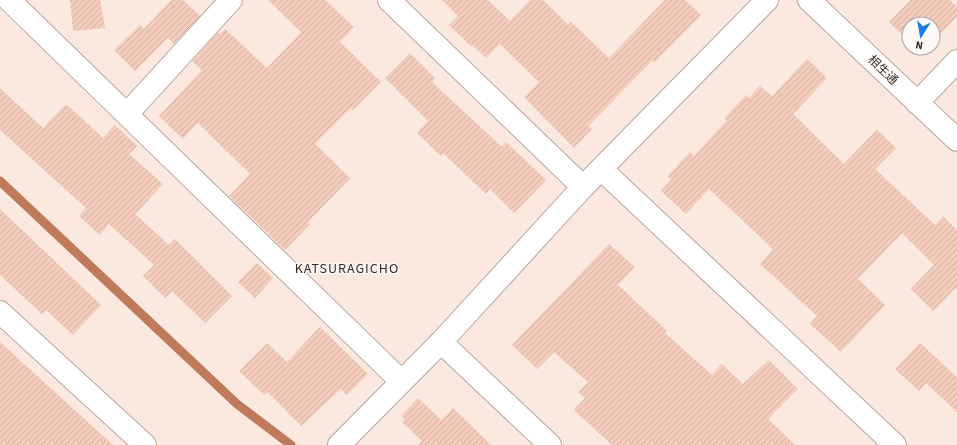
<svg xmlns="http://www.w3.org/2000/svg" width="957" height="445" font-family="'Source Sans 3','Noto Sans JP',sans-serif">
  <defs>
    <pattern id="building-hatch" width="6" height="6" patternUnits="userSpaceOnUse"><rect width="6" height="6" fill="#f3ccbb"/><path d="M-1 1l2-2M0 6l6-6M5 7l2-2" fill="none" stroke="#d1afa1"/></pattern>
  </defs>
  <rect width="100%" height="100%" fill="#fbe8df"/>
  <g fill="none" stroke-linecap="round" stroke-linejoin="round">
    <polyline stroke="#be7a5b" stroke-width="9" points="0,181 237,404 291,445"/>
  </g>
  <g fill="url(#building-hatch)">
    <polygon points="70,0 100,0 105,28 73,31"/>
    <polygon points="171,0 183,0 200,16 174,44 168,38 135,71 114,50 140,25 144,29"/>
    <polygon points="268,0 325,0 354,27 340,42 381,82 353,110 351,108 315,144 350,178 308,222 310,224 285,250 229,196 250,174 198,123 183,139 159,116 202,70 192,61 218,33 220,34 225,29 267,68 301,32"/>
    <polygon points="442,0 488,0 510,21 530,0 543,0 568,25 571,22 609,58 665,0 685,0 701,15 655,62 653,60 588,126 592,129 574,148 524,97 539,82 500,44 486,58 472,45 471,46 449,25 458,16"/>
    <polygon points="911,0 950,0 957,7 957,17 935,39 933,38 933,24 909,24 909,41 889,22"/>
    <polygon points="410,53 435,78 432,82 502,147 506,142 546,180 514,213 490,189 486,194 443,153 441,156 417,133 428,121 385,78"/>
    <polygon points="807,59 827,78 793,114 844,164 877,130 896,148 875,169 935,225 943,216 957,230 957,289 956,288 933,311 911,289 934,265 902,233 858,279 885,305 841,352 810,324 817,316 760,264 773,249 709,189 686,214 661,191 671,180 668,176 690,152 694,156 727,120 724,118 746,95 749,98 760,86 772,96"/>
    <polygon points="0,88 43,128 66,104 103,138 115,125 137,146 129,154 163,184 135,214 169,245 175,239 232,296 205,323 172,291 165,298 143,276 154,265 109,224 100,235 79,216 86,208 0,130"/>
    <polygon points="0,209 101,305 73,335 46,310 42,314 0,275"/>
    <polygon points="609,244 635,267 618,285 667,331 665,333 712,375 722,364 743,384 769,360 798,389 768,419 795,445 612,445 574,410 585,398 578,392 588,382 554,352 537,369 512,345"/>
    <polygon points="257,263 273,278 255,298 238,282"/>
    <polygon points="320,327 368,374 347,395 341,389 301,426 268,392 264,395 239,371 267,343 287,362"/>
    <polygon points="0,342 113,445 0,445"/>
    <polygon points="920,343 957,377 957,412 926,383 919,391 895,369"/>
    <polygon points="418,398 441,420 453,408 491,445 418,445 422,441 402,422 405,419 401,416"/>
  </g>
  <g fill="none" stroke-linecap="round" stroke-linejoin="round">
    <defs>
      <g id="minor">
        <polyline points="9,0 401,381"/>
        <polyline points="389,0 583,187"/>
        <polyline points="809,0 957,140"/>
        <polyline points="917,103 957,61"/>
        <polyline points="127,114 231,0"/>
        <polyline points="601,169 895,445"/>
        <polyline points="0,312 145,445"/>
        <polyline points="441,342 550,445"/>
        <polyline points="339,445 441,342 583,187 767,0"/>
      </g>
    </defs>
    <use href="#minor" stroke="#b8a59d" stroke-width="24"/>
    <use href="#minor" stroke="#fff" stroke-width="22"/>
  </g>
  <g text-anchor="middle" stroke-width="3" stroke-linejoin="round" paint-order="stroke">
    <g font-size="12" fill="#332c29" stroke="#fdf9f7">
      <text transform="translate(883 70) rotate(44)" y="4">相生通</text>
    </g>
    <g font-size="14" letter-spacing="1" fill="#332c29" stroke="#fdf9f7">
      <text x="347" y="273">KATSURAGICHO</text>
    </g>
  </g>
  <g transform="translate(921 36) rotate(191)"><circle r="19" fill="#fdf9f7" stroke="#aca7a5"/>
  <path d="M0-3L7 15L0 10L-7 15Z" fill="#1c7de6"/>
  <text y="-6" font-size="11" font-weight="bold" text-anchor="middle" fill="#332c29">N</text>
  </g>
</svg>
